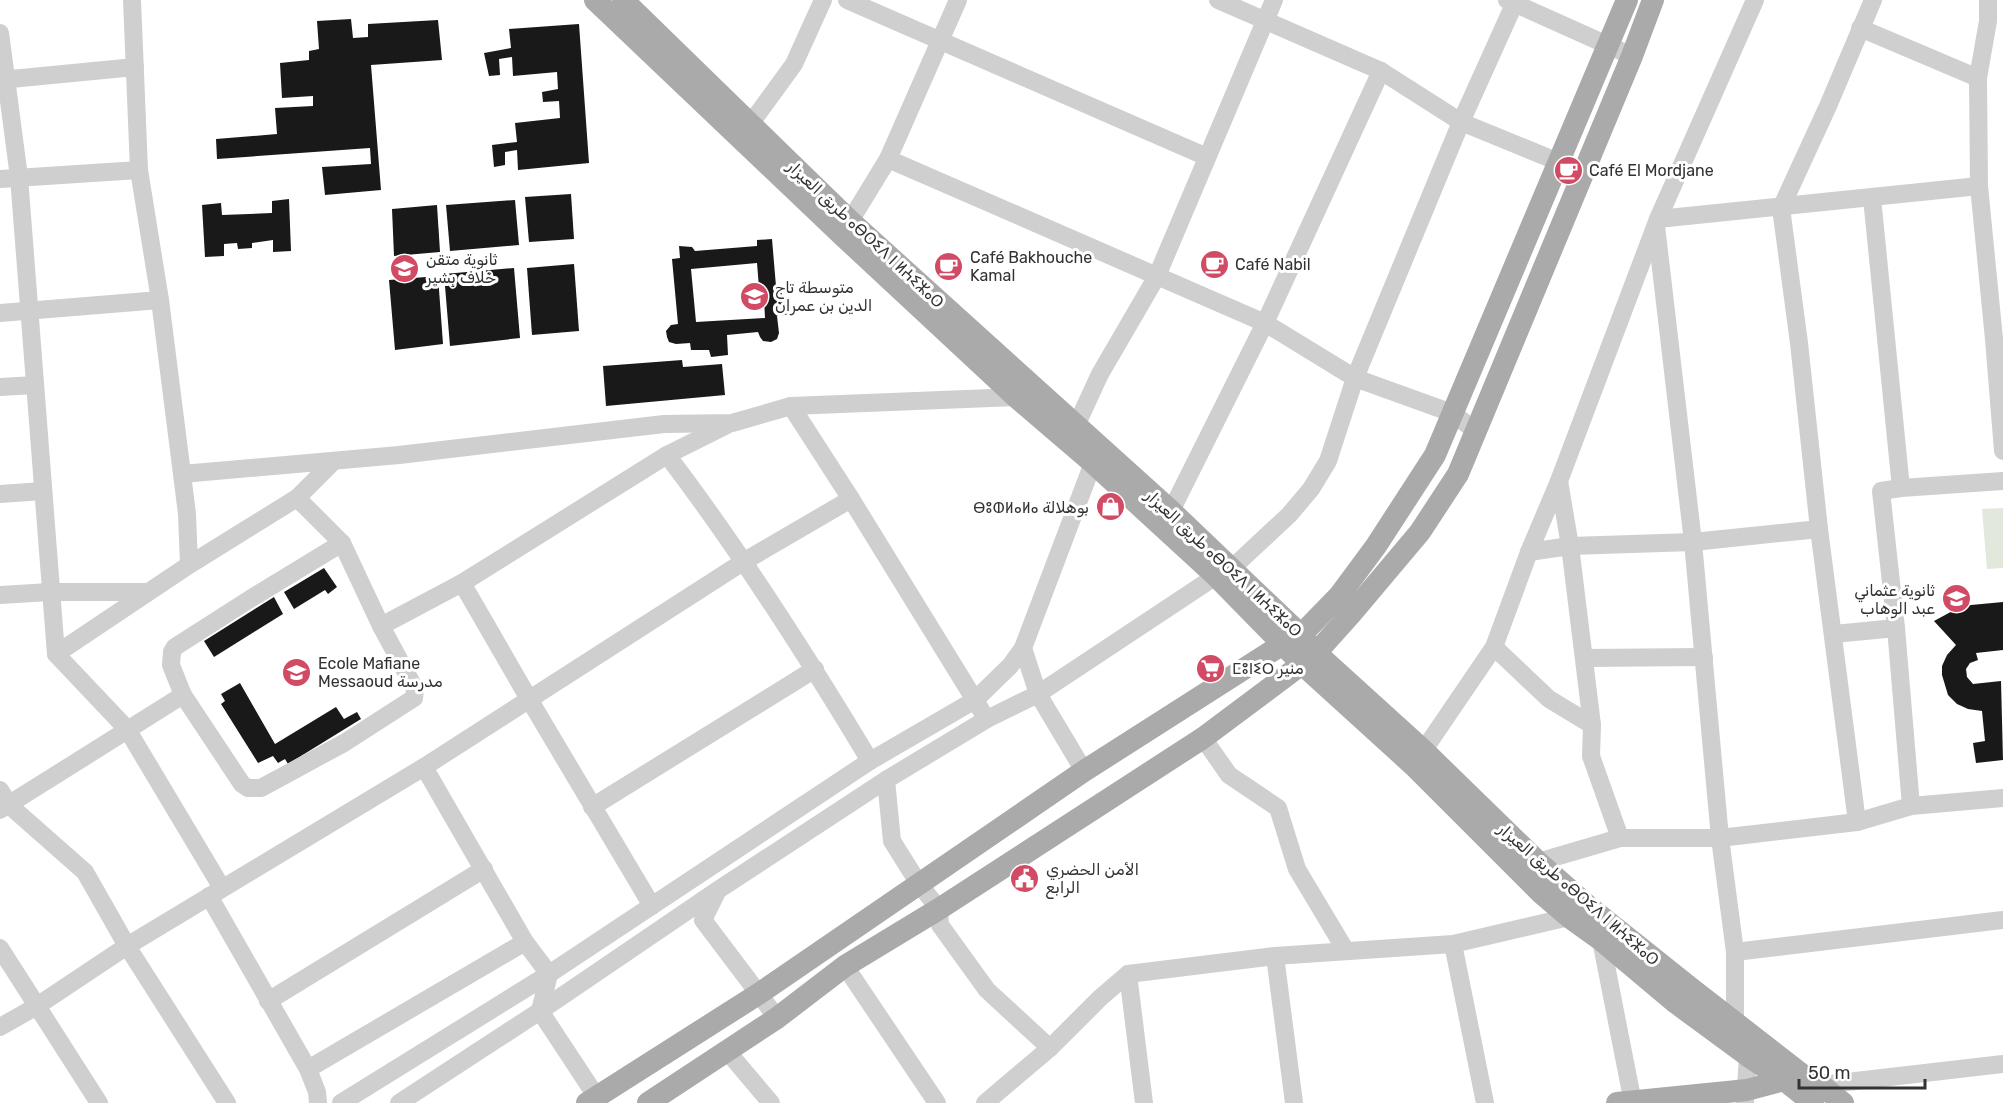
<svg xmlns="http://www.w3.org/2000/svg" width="2003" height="1103" font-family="Rubik,'Noto Naskh Arabic','Noto Sans Tifinagh',sans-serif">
  <rect width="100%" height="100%" fill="#fff"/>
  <polygon fill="#e3e8dc" points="2003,508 2003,568 1987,569 1982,509"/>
  <g fill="#191919" fill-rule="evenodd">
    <polygon points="351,19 353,38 368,37 368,24 438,20 442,60 371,65 381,190 325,195 322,167 371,164 370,148 217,159 216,139 277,134 275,108 313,106 313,96 282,98 280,63 309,60 309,51 319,49 317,21"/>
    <polygon points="579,24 589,163 518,170 517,150 505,152 505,165 494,167 492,145 517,142 515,123 560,118 559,101 543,102 542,92 558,89 557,72 513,76 512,57 499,59 500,75 489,76 484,53 511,48 509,29"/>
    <polygon points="571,194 574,239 529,242 525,197"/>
    <polygon points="289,199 291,251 273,252 273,240 252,243 252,248 238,249 237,243 224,244 224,256 205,257 202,205 221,203 222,215 272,213 272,201"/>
    <polygon points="515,200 519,245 450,251 446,205"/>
    <polygon points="437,205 440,252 394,256 392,209"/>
    <path d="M772 239 777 298H790L791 314 777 316 779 333 777 339 771 342 763 341 760 337 758 332 727 335 728 355 711 357 709 350H691L690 343 676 344 669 342 667 337 666 331 671 325 678 324 672 259 680 258 679 246 692 247 695 251 757 246V240ZM757 263 760 300 764 299 765 318 696 322 691 269Z"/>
    <polygon points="574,264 579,331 532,335 527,268"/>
    <polygon points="514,268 520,338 450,346 444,274"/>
    <polygon points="438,276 443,344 395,350 389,280"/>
    <polygon points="682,360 683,367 722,364 725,395 606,406 603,366"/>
    <polygon points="324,568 337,587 328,594 325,590 294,609 284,592"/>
    <polygon points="274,597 283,614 214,657 204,641"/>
    <polygon points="2003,602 2003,650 1976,653 1978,660 1970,663 1966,669 1967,677 1973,684 2001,681 2003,760 1976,763 1973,743 1985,741 1982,711 1968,709 1957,704 1948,695 1942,675 1942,666 1947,655 1956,645 1934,621 1958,608 1971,605"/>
    <polygon points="240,683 275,744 336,707 344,719 357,712 361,719 288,764 285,759 278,763 273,756 258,763 221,704 225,701 221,694"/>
  </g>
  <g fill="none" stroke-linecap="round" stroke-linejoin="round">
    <g stroke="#cfcfcf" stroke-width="18">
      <polyline points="132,0 139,170 160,300 182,474 187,514 189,565"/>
      <polyline points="847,0 1207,157"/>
      <polyline points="1218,0 1381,71 1461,122 1583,172"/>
      <polyline points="1507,0 1632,56"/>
      <polyline points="1988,0 1988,21 1978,78 1979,186 1994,339 2003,451"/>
      <polyline points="1860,28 1978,78"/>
      <polyline points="0,33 19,177 56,654 127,729 222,888"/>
      <polyline points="0,80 135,67"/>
      <polyline points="743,134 794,64 823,0"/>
      <polyline points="888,159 1265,323 1355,378 1452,413 1477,432"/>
      <polyline points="0,179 139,170"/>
      <polyline points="1872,198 1901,488"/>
      <polyline points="1658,219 1979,186"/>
      <polyline points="1656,226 1693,542 1720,838 1735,952 1735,1021 1748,1056 1745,1103"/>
      <polyline points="844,231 888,159 958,0"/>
      <polyline points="0,313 160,300"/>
      <polyline points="0,387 35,385"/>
      <polyline points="791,406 851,499 981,710"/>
      <polyline points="1076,426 1100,374 1157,276 1274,0"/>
      <path d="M667 455C741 552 807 656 870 761"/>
      <polyline points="182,474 399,455 664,424 732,423 791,406 1016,397 1023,392"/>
      <polyline points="1559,481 1570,546 1592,725 1591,756 1620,838"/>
      <polyline points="0,494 43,491"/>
      <polyline points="297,498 342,543"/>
      <polyline points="1171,511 1265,323 1381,71"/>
      <polygon points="342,543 381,626 415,689 414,698 344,743 261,788 248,788 242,784 183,695 171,665 172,652 175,647 250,599"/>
      <polyline points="1529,552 1570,546 1693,542 1819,529"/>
      <polyline points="462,583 529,699 652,906"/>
      <polyline points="0,595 50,592 147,592"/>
      <polyline points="381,626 462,583 667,455 727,425"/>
      <polyline points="1834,634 1896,628"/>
      <polyline points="1494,647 1549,699 1592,725"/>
      <polyline points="1023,648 1038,694 1084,771"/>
      <polyline points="56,654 189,565 297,498 334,461"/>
      <polyline points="1584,658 1704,657"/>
      <polyline points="1203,738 1229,775 1278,808 1297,869 1346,951"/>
      <polyline points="1417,760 1494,647 1529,552 1559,481 1658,219 1755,0"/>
      <polyline points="424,767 525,942 549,974 540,1011 596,1096"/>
      <polyline points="886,780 892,841 919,884 939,909 940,925 987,990 1050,1048"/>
      <polyline points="0,790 9,805 85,872 127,946 227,1103"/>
      <polyline points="1911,806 1896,628 1881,491 1901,488 2003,481"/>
      <polyline points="592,807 815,669"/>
      <polyline points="0,810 183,695"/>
      <polyline points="1857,822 1819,529 1799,343 1781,208 1828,106 1873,0"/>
      <polyline points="1538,862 1620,838 1720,838 1857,822 1911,806 2003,798"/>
      <polyline points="717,892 703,920 777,1018"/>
      <polyline points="209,896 308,1069 317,1092 318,1103"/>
      <polyline points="1601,940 1633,1103"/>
      <polyline points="1453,944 1485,1103"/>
      <polyline points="0,948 99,1103"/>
      <polyline points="1735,952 2003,920"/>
      <polyline points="1275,956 1294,1103"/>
      <polyline points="845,966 937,1103"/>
      <polyline points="1128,974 1144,1103"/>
      <polyline points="268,1001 484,869"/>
      <polyline points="0,1027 37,1006 127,946 424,767 743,562 851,499"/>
      <polyline points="727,1051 771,1103"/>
      <polyline points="308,1069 525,942"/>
      <polyline points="1821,1085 2003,1064"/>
      <polyline points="341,1103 549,974 870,761 975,700 1010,666 1023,648 1093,463"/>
      <polyline points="399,1103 540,1011 718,890 886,780 987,719 1038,694 1216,576 1231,569 1289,515 1311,489 1328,461 1355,378 1461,122 1516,0"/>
      <polyline points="985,1103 1050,1048 1100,998 1128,974 1275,956 1453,944 1569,917 1578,912"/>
    </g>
    <g stroke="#aaa" stroke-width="22">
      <polyline points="595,0 842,235 1016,397 1093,463 1216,576 1302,664 1413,765 1542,894 1569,917 1601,940 1676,1003 1748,1056 1784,1080 1813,1103"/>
      <polyline points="623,0 850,221 1171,511 1301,635 1316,653 1424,751 1538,862 1588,906 1692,989 1809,1080 1821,1085 1843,1103"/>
      <polyline points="587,1103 760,993 1084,771 1283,644 1301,635 1339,596 1376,546 1435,455 1627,0"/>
      <polyline points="648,1103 777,1018 845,966 939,909 1203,738 1302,664 1316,653 1351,614 1420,532 1458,474 1632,56 1653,0"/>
      <polyline points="1617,1103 1747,1090 1784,1080 1793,1080"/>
    </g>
  </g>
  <defs>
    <symbol id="cafe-disc" viewBox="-11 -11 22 22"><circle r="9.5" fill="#d24b64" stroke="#fff"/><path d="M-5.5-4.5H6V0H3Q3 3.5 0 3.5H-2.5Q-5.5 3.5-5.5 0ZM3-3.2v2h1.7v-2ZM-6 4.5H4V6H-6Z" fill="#fff"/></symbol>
    <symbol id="school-disc" viewBox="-11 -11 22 22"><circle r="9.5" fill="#d24b64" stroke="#fff"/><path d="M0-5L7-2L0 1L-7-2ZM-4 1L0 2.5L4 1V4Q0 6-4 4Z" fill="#fff"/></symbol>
    <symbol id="shop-disc" viewBox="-11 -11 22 22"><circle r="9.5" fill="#d24b64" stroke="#fff"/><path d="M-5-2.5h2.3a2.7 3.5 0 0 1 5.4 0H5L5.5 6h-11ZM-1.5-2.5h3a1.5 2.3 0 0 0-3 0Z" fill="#fff"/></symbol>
    <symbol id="supermarket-disc" viewBox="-11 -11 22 22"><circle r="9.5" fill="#d24b64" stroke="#fff"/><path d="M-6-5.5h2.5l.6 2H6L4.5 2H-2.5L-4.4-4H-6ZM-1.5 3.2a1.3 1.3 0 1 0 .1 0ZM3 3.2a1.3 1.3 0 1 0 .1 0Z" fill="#fff"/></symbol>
    <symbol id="civic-disc" viewBox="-11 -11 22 22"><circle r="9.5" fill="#d24b64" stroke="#fff"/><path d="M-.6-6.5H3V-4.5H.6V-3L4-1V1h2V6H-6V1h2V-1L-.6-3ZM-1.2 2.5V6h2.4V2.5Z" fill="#fff"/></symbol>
  </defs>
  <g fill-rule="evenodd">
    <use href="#cafe-disc" x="1552" y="154" width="33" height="33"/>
    <use href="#cafe-disc" x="1198" y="248" width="33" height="33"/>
    <use href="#cafe-disc" x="932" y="250" width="33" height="33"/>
    <use href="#school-disc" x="388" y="252" width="33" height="33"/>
    <use href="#school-disc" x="738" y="280" width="33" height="33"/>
    <use href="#shop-disc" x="1094" y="490" width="33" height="33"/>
    <use href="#school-disc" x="1940" y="582" width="33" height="33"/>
    <use href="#supermarket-disc" x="1194" y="652" width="33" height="33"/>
    <use href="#school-disc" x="280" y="656" width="33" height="33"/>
    <use href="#civic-disc" x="1008" y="862" width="33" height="33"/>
  </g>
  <g text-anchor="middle" stroke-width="6" stroke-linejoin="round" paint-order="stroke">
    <g font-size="16" fill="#323232" stroke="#fff" text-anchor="start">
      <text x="1589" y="176">Café El Mordjane</text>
      <text x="970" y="263">Café Bakhouche<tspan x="970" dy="18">Kamal</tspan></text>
      <text x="426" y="265">ثانوية متقن<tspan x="426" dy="18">خلاف بشير</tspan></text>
      <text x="1235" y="270">Café Nabil</text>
      <text x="775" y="293">متوسطة تاج<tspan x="775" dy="18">الدين بن عمران</tspan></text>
      <text x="1089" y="513" text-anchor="end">ⴱⵓⵀⵍⴰⵍⴰ بوهلالة</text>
      <text x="1935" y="596" text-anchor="end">ثانوية عثماني<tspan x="1935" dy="18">عبد الوهاب</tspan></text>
      <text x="318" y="669">Ecole Mafiane<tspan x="318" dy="18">Messaoud مدرسة</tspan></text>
      <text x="1232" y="674">ⵎⵓⵏⵉⵔ منير</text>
      <text x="1046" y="875">الأمن الحضري<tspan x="1046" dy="18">الرابع</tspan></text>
    </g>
    <g font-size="16" fill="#323232" stroke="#fff">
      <text transform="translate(866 234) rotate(43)" y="6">طريق العيزار ⴰⴱⵔⵉⴷ ⵏ ⵍⵄⵉⵣⴰⵔ</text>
      <text transform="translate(1224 563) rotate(43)" y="6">طريق العيزار ⴰⴱⵔⵉⴷ ⵏ ⵍⵄⵉⵣⴰⵔ</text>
      <text transform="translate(1579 894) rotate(41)" y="6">طريق العيزار ⴰⴱⵔⵉⴷ ⵏ ⵍⵄⵉⵣⴰⵔ</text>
    </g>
  </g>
  <path d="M1799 1079v9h126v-9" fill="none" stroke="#323232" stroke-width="3"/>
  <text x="1808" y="1079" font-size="18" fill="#323232" stroke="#ffffff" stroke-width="4.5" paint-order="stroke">50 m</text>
</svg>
